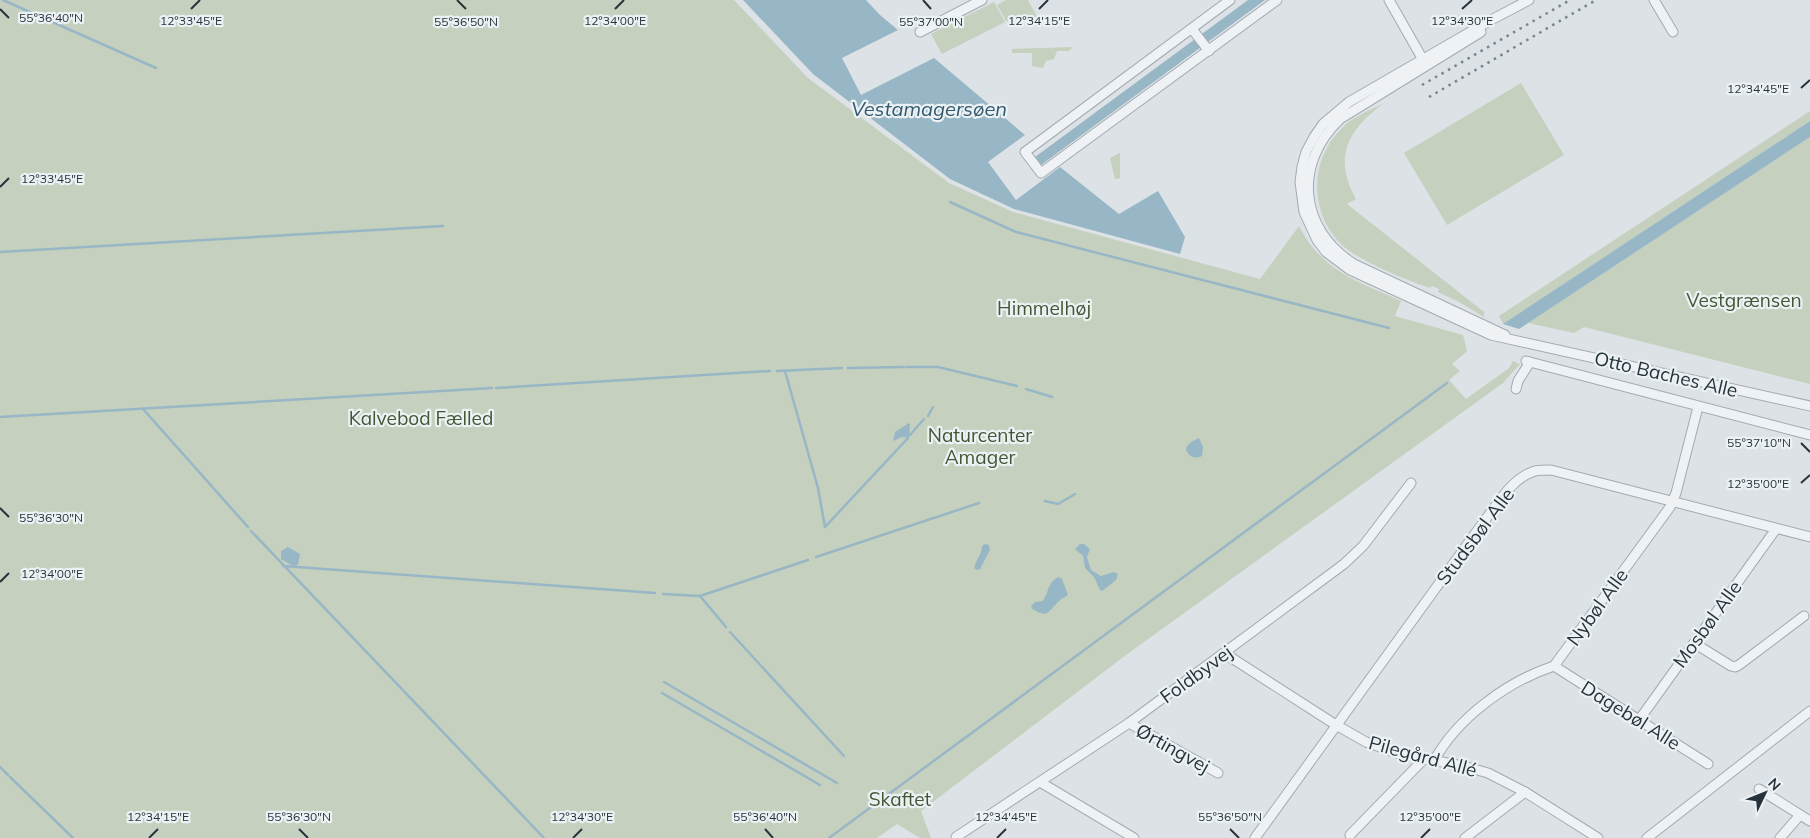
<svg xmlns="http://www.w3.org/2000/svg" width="1810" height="838" font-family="Mulish,sans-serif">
  <rect width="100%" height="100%" fill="#dde2e6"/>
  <g fill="#c6d0be">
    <path d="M0 0H734L808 78 949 183 1013 212 1260 279 1299 226C1322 271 1357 281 1401 301L1395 316 1463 335 1467 351 1452 364 1460 371 1449 380 1466 399 1509 368 1513 361 1520 364 1503 383 1126 655 921 811 931 838H920L897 824 877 838H0Z"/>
    <polygon points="1006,0 1028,0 1039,20 1006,21 997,5"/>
    <polygon points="994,2 1005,22 942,54 931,34"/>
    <polygon points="1073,47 1069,51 1057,51 1054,59 1046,61 1043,68 1032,66 1032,53 1012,53 1012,49"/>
    <polygon points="1521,83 1564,155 1447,225 1404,153"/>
    <path d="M1383 104C1347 130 1333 159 1356 199L1347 204 1484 312V317L1459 302 1438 292 1439 289 1432 286 1430 288C1408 281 1358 260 1342 245 1309 213 1309 161 1341 129 1352 117 1368 111 1383 104Z"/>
    <polygon points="1810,111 1810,121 1503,324 1499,316"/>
    <polygon points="1810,137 1810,384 1584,327 1574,333 1528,323"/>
    <polygon points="1120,153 1120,178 1115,179 1110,158"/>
  </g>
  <g fill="#98b7c6">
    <polygon points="743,0 866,0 880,15 898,30 842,58 861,95 934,58 1025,135 988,162 1016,200 1060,167 1119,214 1158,191 1185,237 1180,254 1014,209 950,179 813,74"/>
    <polygon points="1248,0 1265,0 1041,165 1035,157"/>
    <polygon points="1810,121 1810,137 1519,329 1503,324"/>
    <polygon points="909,423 910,424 909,438 902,437 893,441 895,432"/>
    <path d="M1199 438 1203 447 1202 456C1195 459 1190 458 1186 450 1187 443 1193 441 1199 438Z"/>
    <path d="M985 544 989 545 990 550 980 569 977 570 974 568C976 560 982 554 982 546Z"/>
    <polygon points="1080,544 1084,544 1090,549 1087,557 1091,570 1101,576 1114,572 1118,574 1116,580 1102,591 1100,590 1094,577 1085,568 1083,556 1075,549"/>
    <polygon points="288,547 300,554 298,565 293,566 281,559 281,551"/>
    <path d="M1059 577 1062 579 1068 595C1064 598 1061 599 1058 602 1047 613 1048 618 1032 609L1031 606 1035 602 1043 601C1049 592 1048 581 1059 577Z"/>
  </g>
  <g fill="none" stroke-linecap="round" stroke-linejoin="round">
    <g stroke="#98b7c6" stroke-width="2.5">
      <polyline points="3,0 156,68"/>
      <polyline points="950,202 1016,232 1389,328"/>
      <polyline points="0,252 443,226"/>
      <polyline points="907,367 938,367 1017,386"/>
      <polyline points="848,368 904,367"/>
      <polyline points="777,371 842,368"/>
      <polyline points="785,371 818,488 825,527"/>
      <polyline points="496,388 770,371"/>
      <polyline points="1026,389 1052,397"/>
      <polyline points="143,409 248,527"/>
      <polyline points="928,416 933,407"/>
      <polyline points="0,417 492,388"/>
      <polyline points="910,435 924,419"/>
      <polyline points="1045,501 1058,504 1075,494"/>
      <polyline points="825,527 908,438"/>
      <polyline points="251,531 544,838"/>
      <polyline points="816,557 979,503"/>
      <polyline points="283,566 655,593"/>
      <polyline points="663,594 700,596 808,560"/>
      <polyline points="700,596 726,627"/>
      <polyline points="730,632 844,756"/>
      <polyline points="664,682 837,783"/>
      <polyline points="662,693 820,785"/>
      <polyline points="0,767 8,775"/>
      <polyline points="10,777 73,838"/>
      <polyline points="829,838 1447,383"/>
    </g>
    <defs>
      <g id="minor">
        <polyline points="1230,0 1025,152 1041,173 1277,0"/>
        <polyline points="1389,0 1426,65"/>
        <polyline points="1529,0 1491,20 1349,102 1323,124 1314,137 1306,152 1302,167 1300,182 1304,212 1317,240 1326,252 1350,270 1491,335 1810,406"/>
        <polyline points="1654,0 1673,32"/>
        <polyline points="1192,29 1209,51"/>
        <polyline points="920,32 982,0"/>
        <path d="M1481 32 1340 119C1293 164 1299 229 1354 264L1505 335"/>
        <polyline points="1526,361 1810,435"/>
        <polyline points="1516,389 1518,381 1530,362"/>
        <polyline points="1694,643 1731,666 1735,667 1739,665 1804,616"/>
        <polyline points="1224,653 1336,725 1366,742 1397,753 1467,767 1488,773 1525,792 1598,838"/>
        <polyline points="1554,666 1708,764"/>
        <polyline points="1639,720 1776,529"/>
        <polyline points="1129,723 1218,773"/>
        <path d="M1434 761C1457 718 1508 681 1554 666L1670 507 1676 493 1698 407"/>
        <polyline points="1040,782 1134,838"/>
        <polyline points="1759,789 1810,821"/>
        <polyline points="1350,835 1424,759"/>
        <polyline points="956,837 1129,723 1344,564 1363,546 1411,483"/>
        <path d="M1255 838 1485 520C1499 502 1512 478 1535 471 1540 470 1546 470 1551 470L1810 537"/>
        <polyline points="1465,838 1525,792"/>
        <polyline points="1647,838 1810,711"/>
        <polyline points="1780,838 1800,815"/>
      </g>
    </defs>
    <use href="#minor" stroke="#a3aab0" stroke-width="11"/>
    <use href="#minor" stroke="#eff2f5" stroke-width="9"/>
    <g stroke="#77858f" stroke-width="2.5" stroke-dasharray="2.5 5" stroke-linecap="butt">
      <polyline points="1422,85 1570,0"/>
      <polyline points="1429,97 1596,0"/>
    </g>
  </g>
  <path fill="none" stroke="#27333c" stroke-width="2" d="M457 0 466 9M923 0 931 9M0 9 9 18M191 9 200 0M615 9 624 0M1039 9 1048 0M1462 9 1472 0M1801 88 1810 80M0 187 9 178M1801 443 1810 452M1801 483 1810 475M0 508 9 517M0 582 9 573M299 829 308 838M765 829 773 838M1230 829 1239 838M149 838 158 829M573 838 582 829M997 838 1006 829M1421 838 1430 829"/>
  <g text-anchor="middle" stroke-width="4.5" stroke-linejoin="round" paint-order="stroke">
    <g font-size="19" fill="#425835" stroke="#ecf1f4">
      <text x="1744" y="307">Vestgrænsen</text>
      <text x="1044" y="315">Himmelhøj</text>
      <text x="421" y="425">Kalvebod Fælled</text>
      <text x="980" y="442">Naturcenter<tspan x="980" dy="22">Amager</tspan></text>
      <text x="900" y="806">Skaftet</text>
    </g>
    <g font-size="19" fill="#27333c" stroke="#ecf1f4">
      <text transform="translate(1666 374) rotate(13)" y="7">Otto Baches Alle</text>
      <text transform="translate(1475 536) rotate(-53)" y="7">Studsbøl Alle</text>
      <text transform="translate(1597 607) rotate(-54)" y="7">Nybøl Alle</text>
      <text transform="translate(1707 624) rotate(-54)" y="7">Mosbøl Alle</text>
      <text transform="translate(1196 674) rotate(-36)" y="7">Foldbyvej</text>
      <text transform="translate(1631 715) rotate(32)" y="7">Dagebøl Alle</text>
      <text transform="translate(1173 748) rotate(29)" y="7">Ørtingvej</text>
      <text transform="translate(1423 756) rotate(15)" y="7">Pilegård Allé</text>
    </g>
    <g font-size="20" font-style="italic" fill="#32596f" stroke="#ecf1f4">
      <text x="929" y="116">Vestamagersøen</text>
    </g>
  </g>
  <g font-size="12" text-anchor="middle" fill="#27333c" stroke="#ecf1f4" stroke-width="4.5" stroke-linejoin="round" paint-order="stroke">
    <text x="51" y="22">55°36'40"N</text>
    <text x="191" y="25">12°33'45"E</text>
    <text x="615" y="25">12°34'00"E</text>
    <text x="1039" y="25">12°34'15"E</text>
    <text x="1462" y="25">12°34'30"E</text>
    <text x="931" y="26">55°37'00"N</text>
    <text x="466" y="26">55°36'50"N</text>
    <text x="1758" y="93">12°34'45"E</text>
    <text x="52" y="183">12°33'45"E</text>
    <text x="1759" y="447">55°37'10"N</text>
    <text x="1758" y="488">12°35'00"E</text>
    <text x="51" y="522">55°36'30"N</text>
    <text x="52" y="578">12°34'00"E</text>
    <text x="299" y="821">55°36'30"N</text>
    <text x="765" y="821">55°36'40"N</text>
    <text x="1230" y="821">55°36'50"N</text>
    <text x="158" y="821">12°34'15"E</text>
    <text x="582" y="821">12°34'30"E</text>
    <text x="1006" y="821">12°34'45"E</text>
    <text x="1430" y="821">12°35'00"E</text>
  </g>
  <g transform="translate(1765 793) rotate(47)" stroke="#ecf1f4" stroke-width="4" paint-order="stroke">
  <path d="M0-4L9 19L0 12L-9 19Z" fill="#27333c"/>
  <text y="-8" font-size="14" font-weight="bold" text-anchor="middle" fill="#27333c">N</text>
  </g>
</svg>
